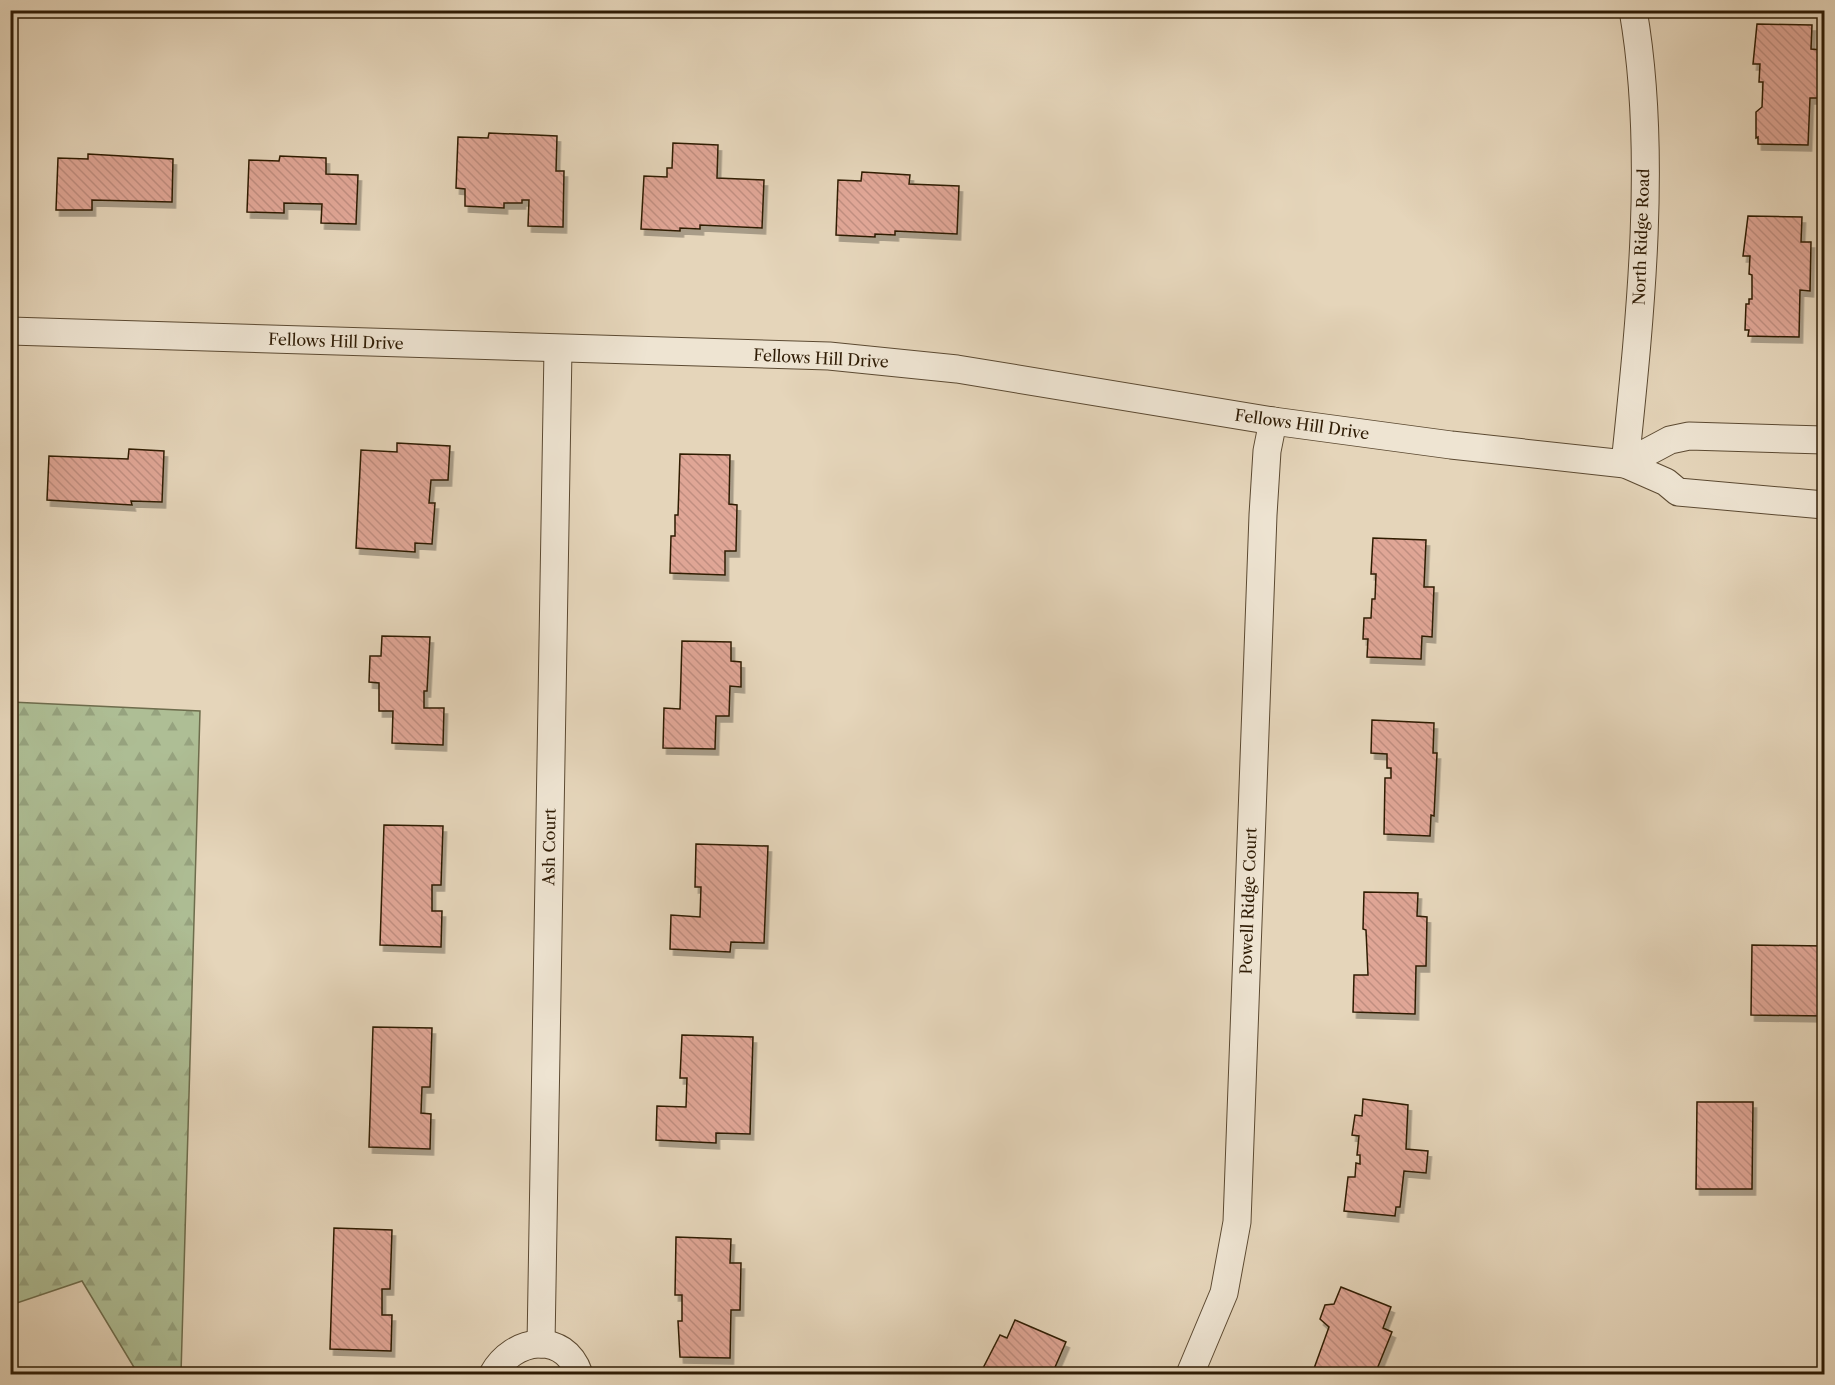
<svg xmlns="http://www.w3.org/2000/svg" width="1835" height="1385" font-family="'Libre Caslon Text',serif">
  <defs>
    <pattern id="forest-firs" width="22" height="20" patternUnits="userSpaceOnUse" patternTransform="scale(1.5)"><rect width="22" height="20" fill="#aebe95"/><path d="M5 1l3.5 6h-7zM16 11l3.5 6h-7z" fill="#96a37f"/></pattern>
    <pattern id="building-back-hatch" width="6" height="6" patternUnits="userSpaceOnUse" patternTransform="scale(1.5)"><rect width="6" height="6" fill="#e0a696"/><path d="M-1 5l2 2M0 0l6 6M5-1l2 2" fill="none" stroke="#c08e80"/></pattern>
    <filter id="shadow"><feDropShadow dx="3.5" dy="6" stdDeviation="0" flood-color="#0004"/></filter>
  </defs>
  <rect width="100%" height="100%" fill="#e5d5ba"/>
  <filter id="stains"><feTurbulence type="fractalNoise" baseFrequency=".00333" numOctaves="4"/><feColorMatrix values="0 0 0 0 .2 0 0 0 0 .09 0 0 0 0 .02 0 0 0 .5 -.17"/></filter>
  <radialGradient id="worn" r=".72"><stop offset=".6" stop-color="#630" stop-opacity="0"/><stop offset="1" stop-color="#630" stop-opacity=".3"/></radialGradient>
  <polygon fill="url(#forest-firs)" stroke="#6e6d4d" stroke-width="1.5" points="11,702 200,711 181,1374 138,1374 82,1281 11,1305"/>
  <g fill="url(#building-back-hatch)" stroke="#2f1c05" stroke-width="1.5" filter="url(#shadow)">
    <polygon points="1757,24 1812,25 1811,49 1821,50 1820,98 1810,98 1808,145 1758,144 1758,137 1756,138 1756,112 1762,107 1763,82 1759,82 1760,64 1753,64"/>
    <polygon points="489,133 557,136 556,171 564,171 563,227 528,226 529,200 522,200 522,203 504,203 504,208 465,206 465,189 456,188 458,137 488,138"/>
    <polygon points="673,143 718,145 717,178 764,180 762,228 700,225 700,229 680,228 680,231 641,229 644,176 667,177 667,168 672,168"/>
    <polygon points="88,154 173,159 172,202 92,200 92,210 56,210 58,158 88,159"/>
    <polygon points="280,156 326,158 326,174 358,175 356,224 321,223 322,204 284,203 284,213 247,212 249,160 279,161"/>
    <polygon points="862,172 910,175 909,184 959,186 957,234 895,231 895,235 875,234 875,237 836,235 838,180 861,181"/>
    <polygon points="1748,216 1802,217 1801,242 1811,242 1810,291 1800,290 1799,337 1748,336 1749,330 1745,330 1746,304 1749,304 1749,299 1752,299 1752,275 1749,274 1750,256 1743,256"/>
    <polygon points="397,443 450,446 448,480 431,480 429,503 435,503 432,544 415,543 415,552 356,548 361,450 397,452"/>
    <polygon points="129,449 164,451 162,502 131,501 132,505 47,500 49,456 128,459"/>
    <polygon points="680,454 730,455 729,504 737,505 736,551 725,551 725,575 670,573 671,536 675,536 675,515 678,515"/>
    <polygon points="1373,538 1426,540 1424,587 1434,587 1432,637 1422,636 1421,659 1367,657 1368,639 1363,639 1364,618 1371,618 1372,599 1375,599 1376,574 1371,574"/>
    <polygon points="382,636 430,637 427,691 424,691 424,708 444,708 443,745 392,743 393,711 379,711 379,683 369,682 370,656 381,656"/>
    <polygon points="682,641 731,642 731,661 741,662 741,687 730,686 729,716 716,716 715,749 663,748 664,708 680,709"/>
    <polygon points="1372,720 1434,723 1433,753 1437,753 1434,816 1431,815 1430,836 1384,834 1385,778 1391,778 1391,768 1387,768 1387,754 1371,753"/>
    <polygon points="384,825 443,826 441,885 432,885 432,911 442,911 441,947 380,945"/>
    <polygon points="696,844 768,846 764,943 731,942 730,952 670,949 671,915 700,917 701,887 695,887"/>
    <polygon points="1364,892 1418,893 1417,916 1427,917 1426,966 1416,966 1415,1014 1353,1012 1354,975 1368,975 1366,930 1363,929"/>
    <polygon points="1752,945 1824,946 1824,1016 1751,1015"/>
    <polygon points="373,1027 432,1028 430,1087 422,1087 421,1113 431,1114 430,1149 369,1147"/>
    <polygon points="682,1035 753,1037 750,1134 716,1133 716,1143 656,1140 657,1106 686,1107 687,1078 680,1078"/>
    <polygon points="1363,1099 1408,1105 1406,1149 1428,1151 1426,1173 1404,1171 1400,1207 1396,1207 1395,1216 1344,1211 1348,1177 1355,1177 1356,1163 1360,1164 1360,1155 1357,1155 1359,1136 1352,1135 1355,1115 1362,1116"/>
    <polygon points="1697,1102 1753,1102 1752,1189 1696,1189"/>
    <polygon points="334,1228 392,1230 390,1289 382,1289 382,1315 392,1315 391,1351 330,1349"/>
    <polygon points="676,1237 731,1239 730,1263 741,1263 740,1310 731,1310 730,1358 680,1357 678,1321 682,1321 682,1295 675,1295"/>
    <polygon points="1341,1287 1391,1307 1383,1328 1392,1332 1375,1374 1312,1374 1329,1327 1320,1319 1325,1305 1334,1304"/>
    <polygon points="1015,1320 1066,1342 1052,1374 980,1374 1000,1335 1007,1338"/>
  </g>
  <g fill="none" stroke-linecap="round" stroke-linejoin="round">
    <defs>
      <g id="street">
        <polyline points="10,331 829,356 957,369 1273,421 1451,445 1625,464 1666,482 1678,492 1824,505"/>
        <path d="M1625 464C1640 320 1658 153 1633 10"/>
        <polyline points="1625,464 1670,440 1689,436 1824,440"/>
        <polyline points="541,1344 558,349"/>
        <path d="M493 1374C513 1338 564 1330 579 1374"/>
        <polyline points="1190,1374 1224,1293 1237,1222 1263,515 1267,451 1273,421"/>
      </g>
    </defs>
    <use href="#street" stroke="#5c4a32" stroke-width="29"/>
    <use href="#street" stroke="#eee4d2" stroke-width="27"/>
  </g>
  <g text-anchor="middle" stroke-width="5" stroke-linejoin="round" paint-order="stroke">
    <g font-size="16" fill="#2f1c05" stroke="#eee4d2">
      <text transform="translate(1641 237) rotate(-88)" y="6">North Ridge Road</text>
      <text transform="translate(336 341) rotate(2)" y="6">Fellows Hill Drive</text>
      <text transform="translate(821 358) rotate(3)" y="6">Fellows Hill Drive</text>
      <text transform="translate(1302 424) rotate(8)" y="6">Fellows Hill Drive</text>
      <text transform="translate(549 847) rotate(-89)" y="6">Ash Court</text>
      <text transform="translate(1248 901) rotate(-88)" y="6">Powell Ridge Court</text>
    </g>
  </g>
  <rect width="1835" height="1385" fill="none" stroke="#e5d5ba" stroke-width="36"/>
  <rect x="12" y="12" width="1811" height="1361" fill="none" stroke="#2f1c05" stroke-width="3"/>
  <rect x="18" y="18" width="1799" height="1349" fill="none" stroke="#2f1c05" stroke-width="1.5"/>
  <rect width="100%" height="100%" filter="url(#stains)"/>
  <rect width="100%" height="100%" fill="url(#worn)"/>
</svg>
